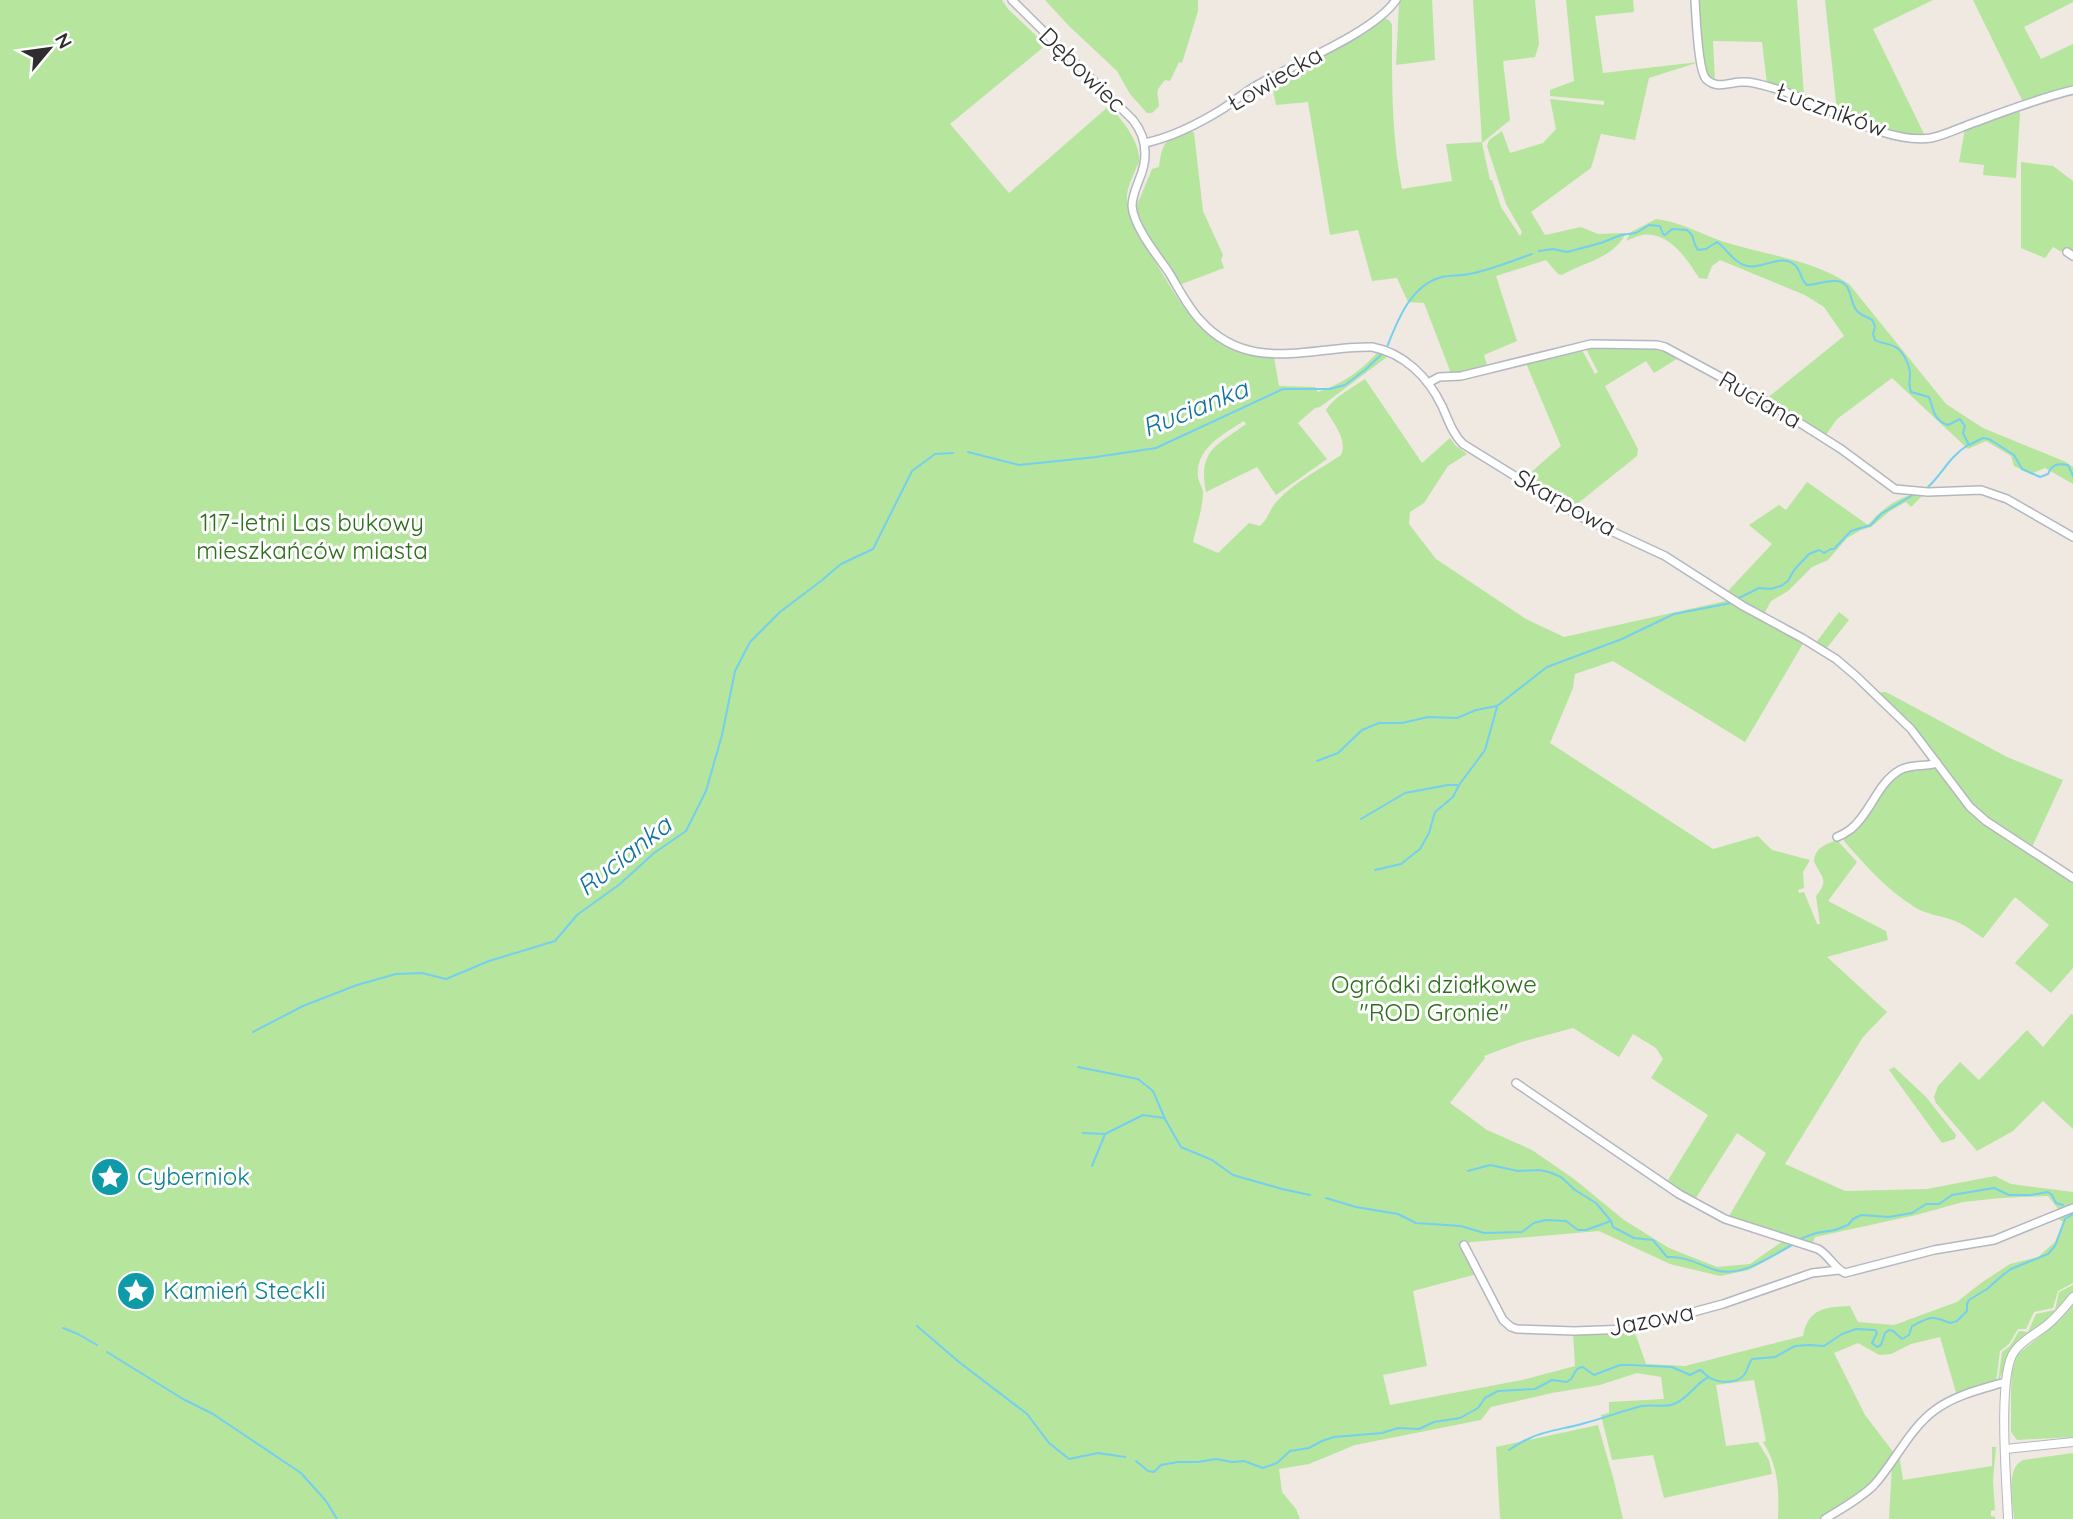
<svg xmlns="http://www.w3.org/2000/svg" width="2073" height="1519" font-family="Quicksand,sans-serif">
  <rect width="100%" height="100%" fill="#efe9e1"/>
  <g fill="#b6e59e">
    <path d="M0 0H1002L1008 9 1046 45 950 124 1009 193 1109 106C1121 118 1141 143 1139 161 1139 164 1136 167 1135 171 1129 185 1124 195 1129 211 1134 229 1147 247 1156 263 1185 311 1210 357 1274 357L1279 386 1315 387 1318 392C1346 382 1359 372 1380 350L1386 353 1387 357 1320 407 1315 408 1298 423 1327 459 1276 495 1257 467 1206 492C1198 450 1216 446 1246 424L1244 421C1223 434 1195 449 1198 477 1199 483 1203 488 1203 493 1203 507 1196 528 1193 542L1218 553 1249 523 1260 526C1269 518 1269 509 1278 500 1295 482 1320 469 1341 455 1348 439 1333 423 1326 410 1334 397 1352 388 1365 379L1422 463 1450 438 1455 445 1467 454 1448 466 1424 503 1410 512 1409 524 1436 559 1526 619 1564 637 1730 600 1744 611 1804 642 1745 742 1613 661 1575 674 1573 688 1550 743 1713 849 1758 836 1772 850 1810 860 1803 872 1804 888 1798 890 1799 893 1804 892 1817 924H1820L1816 896C1830 879 1821 878 1814 861 1815 848 1826 844 1837 840L1857 862 1828 901 1886 931 1888 940 1827 957 1887 1012 1863 1037 1785 1164 1845 1191 1927 1189 1995 1176 2011 1184 2073 1192V1206L2059 1210 2048 1196 2001 1198 1963 1202 1916 1215 1815 1237 1812 1245 1728 1218 1766 1153 1737 1133 1694 1201 1667 1182 1708 1115 1651 1078 1663 1059 1656 1048 1633 1034 1619 1057 1573 1028 1521 1042 1484 1056 1485 1058 1450 1103 1487 1130 1532 1150 1574 1179 1624 1220 1669 1248 1717 1267 1750 1264 1783 1241 1796 1244 1749 1270 1720 1276 1670 1264 1599 1231 1461 1243 1477 1274 1413 1291 1427 1366 1383 1375 1390 1405 1522 1380 1575 1366 1573 1333 1621 1332 1626 1335H1630L1631 1331 1634 1330 1646 1364 1685 1366 1803 1336C1808 1308 1826 1307 1850 1306L1858 1322 1894 1325 1957 1302 1981 1283 2010 1264 2038 1257 2055 1242 2063 1222 2055 1216 2073 1210V1283L2058 1291 2053 1308 2034 1312 2026 1329H2018L2009 1344 2000 1351 1996 1382 1957 1396 1940 1337 1911 1344 1891 1354 1879 1355 1858 1343 1834 1353 1865 1415 1894 1453 1875 1482 1863 1493 1822 1519H1778C1779 1489 1779 1468 1763 1442L1766 1441 1754 1380 1716 1385 1726 1446 1758 1442 1769 1460 1772 1474 1664 1498 1653 1455 1612 1460 1601 1415 1609 1413V1402L1664 1399 1661 1377 1637 1373 1600 1385 1552 1393 1491 1407 1481 1420 1355 1445 1309 1464 1279 1469 1282 1492 1296 1509 1300 1519H0Z"/>
    <path d="M1045 0H1198V11L1182 63 1179 62 1170 81 1165 80C1154 93 1158 91 1159 106L1152 113H1147L1130 94 1117 71 1069 26Z"/>
    <polygon points="1401,0 1432,0 1435,60 1396,65 1399,4"/>
    <path d="M1473 0H1535L1539 44 1535 57 1503 61 1510 120 1482 143 1490 180H1492L1501 207 1520 236 1522 232 1506 204 1487 146 1489 140 1502 131 1510 153 1543 143 1556 129 1550 99 1604 105V101L1550 96V90L1574 81 1566 0H1633L1634 12 1595 16 1603 73 1699 62 1649 78 1635 140 1601 134 1591 168 1531 212 1545 235 1581 227 1598 234 1626 233C1614 258 1584 262 1562 275L1558 274 1546 260 1496 276 1517 341 1484 355 1488 368 1452 376 1424 303 1408 302 1397 278 1372 281 1358 230 1330 235 1308 102 1276 105 1271 80 1385 18 1390 21 1392 25C1392 80 1391 134 1402 189L1452 181 1446 144 1482 142Z"/>
    <polygon points="1696,0 1797,0 1804,95 1767,84 1762,42 1713,41 1715,82 1705,75"/>
    <path d="M1825 0H1933L1873 29 1925 136C1894 136 1865 124 1837 111Z"/>
    <polygon points="1973,0 2073,0 2073,2 2024,27 2041,59 2073,44 2073,88 2023,102"/>
    <polygon points="2016,110 2020,113 2016,178 1983,175 1984,165 1959,162 1965,129"/>
    <path d="M1191 130 1194 133 1203 211 1223 255 1221 260 1224 268 1179 285 1145 231 1136 207 1152 169 1159 167C1163 138 1166 141 1191 130Z"/>
    <polygon points="2021,162 2053,166 2073,181 2073,254 2064,253 2053,247 2045,258 2021,248"/>
    <path d="M1656 219C1681 222 1701 234 1724 242 1765 255 1812 259 1849 284L1946 404 1983 428 2066 462 2073 467V484L2045 468 2031 474 2014 466 2011 456 1986 441 1968 449 1892 378 1837 419 1825 436 1766 399 1844 336 1824 307 1805 295 1720 260 1712 266 1707 279 1699 278C1687 259 1669 231 1642 235 1637 236 1631 239 1626 241L1631 232Z"/>
    <polygon points="1585,347 1656,347 1680,357 1654,373 1646,361 1605,386 1638,449 1637,456 1572,508 1544,489 1529,474 1561,446 1525,361 1581,348 1595,374 1598,372"/>
    <path d="M1807 482 1868 525C1880 510 1903 493 1922 493V496L1911 507 1906 502 1890 511 1871 527 1861 530 1847 538 1828 560 1812 567 1788 591 1771 601 1764 614 1727 592 1772 544 1749 525 1779 505 1786 510Z"/>
    <polygon points="1839,612 1849,620 1826,649 1815,644"/>
    <polygon points="1882,692 1886,692 2007,757 2063,780 2032,847 1993,823 1973,806 1878,693"/>
    <path d="M1936 768 1965 806 2073 881V968L2051 993 2015 963 2049 925 2015 897 1983 938C1974 932 1965 925 1955 921 1941 915 1925 915 1913 906 1887 890 1864 864 1844 841V838L1850 833C1862 819 1887 779 1902 772 1913 767 1925 771 1936 768Z"/>
    <polygon points="2071,1014 2073,1015 2073,1129 2043,1101 2013,1131 1977,1151 1936,1103 1934,1097 1938,1086 1960,1062 1979,1080 2027,1030 2043,1047"/>
    <polygon points="1894,1067 1926,1097 1956,1135 1955,1139 1942,1143 1889,1070"/>
    <path d="M2073 1285V1292C2064 1302 2056 1313 2046 1321 2035 1329 2023 1335 2014 1346 2005 1357 2005 1371 1998 1381L2002 1352 2010 1346 2019 1331 2028 1332 2036 1314 2055 1310 2059 1292Z"/>
    <polygon points="2073,1305 2073,1437 2017,1440 2011,1432 2011,1392 2012,1370 2018,1354 2060,1320"/>
    <polygon points="1598,1425 1614,1481 1623,1519 1500,1519 1496,1447"/>
    <polygon points="1992,1447 1996,1447 1993,1481 1995,1510 1991,1511 1991,1516 1995,1517 1995,1519 1889,1519 1892,1465 1899,1454 1903,1480 1992,1466"/>
    <path d="M2073 1453V1519H2014C2013 1501 2005 1469 2023 1460Z"/>
  </g>
  <g fill="none" stroke-linecap="round" stroke-linejoin="round">
    <g stroke="#75cff0" stroke-width="2">
      <path d="M1539 251 1553 249 1567 252 1601 243 1621 235 1636 233 1649 225 1660 226 1663 234 1665 235 1672 229 1687 230 1692 235 1695 245 1698 250 1706 249 1717 242C1727 249 1734 263 1747 266 1761 270 1782 252 1796 266 1801 272 1801 280 1807 285 1816 285 1826 280 1836 281 1854 282 1848 303 1858 312 1862 316 1869 317 1873 321L1875 327 1873 334 1875 340C1882 344 1890 343 1897 348 1904 353 1910 366 1910 374 1910 382 1908 385 1911 392L1929 397C1934 410 1933 420 1948 425L1960 419 1965 426 1963 433 1969 445 1983 438 1989 439 2014 455 2022 469 2040 477 2048 474C2052 464 2058 463 2068 465L2073 476"/>
      <path d="M1387 347C1398 319 1411 285 1442 277 1451 275 1461 276 1469 274 1491 270 1511 261 1532 254"/>
      <polyline points="968,452 1019,465 1096,457 1156,448 1283,389 1330,389 1345,385 1365,370 1383,353"/>
      <path d="M1928 487C1943 473 1949 457 1968 445"/>
      <polyline points="1739,598 1759,588 1770,589 1781,586 1788,581 1794,570 1809,554 1819,550 1824,553 1831,549 1834,549 1851,531 1871,525 1881,514 1916,493"/>
      <polyline points="1317,761 1338,753 1362,730 1379,723 1402,723 1428,717 1457,718 1476,710 1497,706 1547,667 1622,639 1674,614 1731,603"/>
      <polyline points="1361,819 1405,793 1448,785 1457,785"/>
      <polyline points="1375,870 1401,864 1420,849 1429,833 1435,812 1453,797 1459,785 1485,750 1497,707"/>
      <polyline points="253,1032 303,1006 357,985 396,974 422,973 446,979 489,961 555,941 577,915 620,884 654,853 686,831 706,791 722,735 735,671 750,642 780,612 821,581 841,564 873,549 912,471 935,454 953,453"/>
      <polyline points="1078,1067 1138,1079 1153,1091 1165,1119 1181,1147 1212,1160 1233,1175 1282,1189 1310,1195"/>
      <polyline points="1083,1133 1105,1134 1143,1115 1164,1118"/>
      <polyline points="1092,1166 1105,1134"/>
      <polyline points="1468,1171 1490,1165 1518,1171 1539,1170 1549,1172 1561,1177 1575,1190 1596,1203 1611,1221"/>
      <path d="M1326 1198 1356 1207 1398 1214 1416 1223 1461 1226 1484 1233 1522 1232 1534 1223 1545 1220 1566 1221 1578 1230H1586L1611 1221 1613 1227 1634 1238 1653 1240 1667 1257C1685 1256 1698 1264 1715 1270 1743 1278 1771 1256 1794 1244"/>
      <polyline points="1800,1239 1816,1233 1835,1230 1848,1225 1853,1219 1861,1215 1889,1217 1912,1213 1926,1204 1939,1204 1952,1195 1994,1188 2009,1195 2031,1195 2048,1192 2052,1195 2056,1203 2063,1205"/>
      <polyline points="917,1326 959,1362 1027,1414 1049,1443 1069,1459 1098,1453 1125,1457"/>
      <polyline points="63,1328 78,1334 97,1345"/>
      <polyline points="107,1352 183,1399 213,1414 301,1473 326,1501 337,1519"/>
      <path d="M1509 1450C1515 1446 1521 1442 1528 1439 1545 1430 1566 1429 1585 1423 1604 1418 1622 1411 1642 1406 1652 1404 1664 1408 1674 1404 1688 1399 1694 1385 1707 1378"/>
      <path d="M1136 1461 1148 1471 1154 1472 1161 1465 1178 1462H1198L1216 1459 1232 1462 1244 1461 1263 1468 1277 1463 1290 1451 1309 1448 1322 1441 1334 1437 1382 1433 1398 1428 1419 1429 1434 1422 1460 1418 1478 1408 1485 1398 1498 1391 1535 1389 1552 1380 1567 1382 1571 1379C1576 1373 1574 1368 1583 1367L1594 1375 1620 1365H1630L1672 1367 1690 1375 1700 1370C1704 1372 1706 1376 1710 1378 1719 1383 1737 1384 1744 1375 1748 1370 1748 1364 1752 1359L1775 1357 1795 1346 1809 1345 1824 1346 1842 1334 1856 1329 1875 1330 1877 1333 1872 1343 1877 1347 1881 1345 1885 1333 1889 1330 1893 1331 1902 1339 1909 1335 1912 1326C1930 1317 1931 1315 1950 1323L1957 1321 1967 1311V1304L1969 1300 1987 1289 2004 1274 2011 1269 2048 1254 2055 1246 2065 1219 2073 1214"/>
    </g>
    <defs>
      <g id="minor">
        <path d="M1012 0 1133 120C1148 139 1148 159 1139 180 1136 188 1132 197 1132 206 1134 227 1156 254 1168 271 1178 287 1187 306 1200 320 1249 375 1310 346 1372 347 1404 353 1428 377 1442 406 1448 419 1452 433 1463 444L1581 517 1665 556 1743 606 1802 638 1836 659 1856 676 1911 729 1970 807 1986 821 2073 878"/>
        <path d="M1695 0C1696 15 1698 70 1706 79 1717 90 1730 82 1742 82 1752 81 1763 85 1773 88 1820 101 1883 145 1931 138 1946 135 1961 127 1976 122 2008 110 2040 98 2073 90"/>
        <path d="M1145 143C1173 137 1200 123 1224 108 1236 100 1246 91 1259 84 1296 63 1373 33 1396 0"/>
        <polyline points="2067,252 2073,256"/>
        <polyline points="1428,383 1439,377 1461,376 1591,344 1657,345 1665,347 1765,401 1841,449 1895,489 1928,492 1981,490 2007,499 2073,537"/>
        <path d="M1837 837C1842 835 1847 832 1851 829 1871 813 1877 783 1900 770 1911 764 1925 767 1937 763"/>
        <path d="M1516 1083 1679 1194 1725 1219 1818 1249C1829 1255 1834 1268 1845 1273L1934 1250 1994 1240 2073 1208"/>
        <polyline points="1464,1245 1503,1320 1511,1327 1517,1329 1574,1331 1630,1329 1723,1304 1812,1273 1839,1270"/>
        <path d="M1825 1519C1842 1508 1860 1499 1874 1485 1895 1462 1909 1429 1935 1410 1955 1395 1982 1389 2005 1382"/>
      </g>
      <g id="tertiary">
        <polyline points="2006,1449 2073,1442"/>
        <path d="M2008 1519C2007 1486 1997 1376 2014 1352 2022 1340 2036 1334 2047 1325 2057 1317 2065 1307 2073 1297"/>
      </g>
    </defs>
    <use href="#minor" stroke="#b4b7c1" stroke-width="10"/>
    <use href="#tertiary" stroke="#b4b7c1" stroke-width="10"/>
    <use href="#minor" stroke="#fff" stroke-width="7"/>
    <use href="#tertiary" stroke="#fff" stroke-width="8"/>
  </g>
  <defs>
    <symbol id="sight-disc" viewBox="-11 -11 22 22"><circle r="9.5" fill="#0f9aa8" stroke="#fff"/><path d="M0-6L1.8-2.2L6-1.7L2.9 1.2L3.7 5.4L0 3.3L-3.7 5.4L-2.9 1.2L-6-1.7L-1.8-2.2Z" fill="#fff"/></symbol>
  </defs>
  <g fill-rule="evenodd">
    <use href="#sight-disc" x="88" y="1155" width="44" height="44"/>
    <use href="#sight-disc" x="114" y="1269" width="44" height="44"/>
  </g>
  <g text-anchor="middle" stroke-width="6" stroke-linejoin="round" paint-order="stroke">
    <g font-size="24" fill="#2e2e2e" stroke="#fff">
      <text transform="translate(1082 70) rotate(44)" y="8">Dębowiec</text>
      <text transform="translate(1275 79) rotate(-30)" y="8">Łowiecka</text>
      <text transform="translate(1831 110) rotate(20)" y="8">Łuczników</text>
      <text transform="translate(1760 400) rotate(30)" y="8">Ruciana</text>
      <text transform="translate(1565 503) rotate(29)" y="8">Skarpowa</text>
      <text transform="translate(1651 1320) rotate(-11)" y="8">Jazowa</text>
    </g>
    <g font-size="24" fill="#2c6e1b" stroke="#fff">
      <text x="312" y="531">117-letni Las bukowy<tspan x="312" dy="28">mieszkańców miasta</tspan></text>
      <text x="1434" y="993">Ogródki działkowe<tspan x="1434" dy="28">"ROD Gronie"</tspan></text>
    </g>
    <g font-size="24" fill="#0d838f" stroke="#fff" text-anchor="start">
      <text x="137" y="1185">Cyberniok</text>
      <text x="163" y="1299">Kamień Steckli</text>
    </g>
    <g font-size="26" font-style="italic" fill="#0d6fa3" stroke="#fff">
      <text transform="translate(1195 408) rotate(-22)" y="9">Rucianka</text>
      <text transform="translate(624 856) rotate(-38)" y="9">Rucianka</text>
    </g>
  </g>
  <g transform="translate(49 49) rotate(61)" stroke="#ffffff" stroke-width="5" paint-order="stroke">
  <path d="M0-5L12 26L0 18L-12 26Z" fill="#2e2e2e"/>
  <text y="-10" font-size="19" font-weight="bold" text-anchor="middle" fill="#2e2e2e">N</text>
  </g>
</svg>
